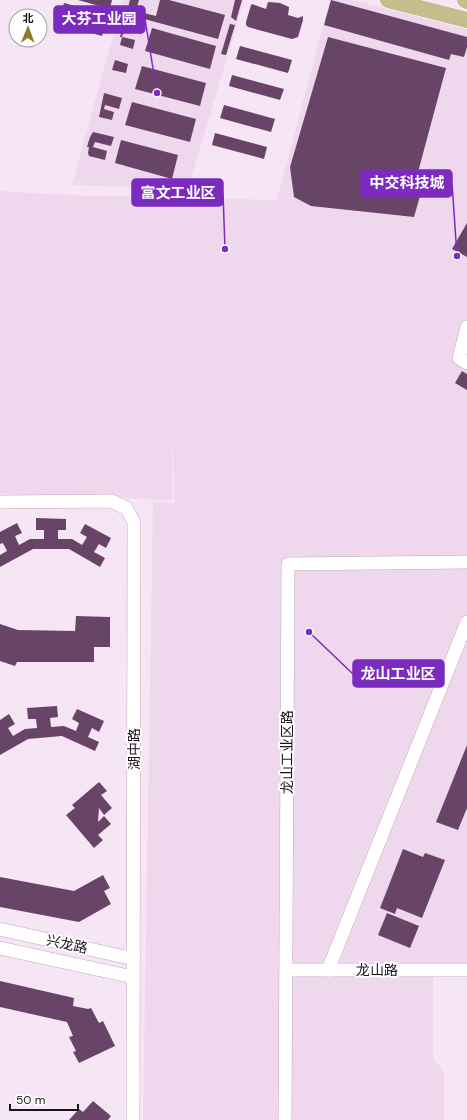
<svg xmlns="http://www.w3.org/2000/svg" width="467" height="1120" font-family="'DM Sans','Noto Sans SC',sans-serif">
  <rect width="100%" height="100%" fill="#f6e5f4"/>
  <g fill="#efd8ed">
    <polygon points="123,0 244,0 188,189 72,185"/>
    <polygon points="330,0 352,0 467,29 467,963 433,963 433,1058 444,1072 444,1120 143,1120 153,502 174,503 173,424 172,500 0,494 0,191 64,195 277,200"/>
  </g>
  <g fill="#684566">
    <polygon points="78,0 112,0 110,9"/>
    <polygon points="130,0 139,0 136,11 156,16 160,0 169,0 225,15 218,39 126,14"/>
    <polygon points="235,0 242,0 236,21 231,17"/>
    <polygon points="331,0 467,37 467,47 464,57 451,54 449,60 324,25"/>
    <polygon points="268,2 280,3 289,7 289,8 288,15 298,18 303,16 303,20 298,37 292,39 248,27 246,25 246,22 251,5 252,4 266,9"/>
    <polygon points="64,3 108,15 102,36 81,30 82,27 79,27 64,9 62,9"/>
    <polygon points="124,20 143,25 141,34 124,30 122,37 135,40 133,49 120,45 122,37 120,37"/>
    <polygon points="230,24 235,25 226,55 221,54"/>
    <polygon points="152,28 216,46 210,69 145,51"/>
    <polygon points="328,37 446,68 414,187 422,189 414,217 311,206 294,197 290,167"/>
    <polygon points="240,46 292,60 288,73 236,59"/>
    <polygon points="115,60 128,64 126,73 112,70"/>
    <polygon points="142,66 206,83 200,106 135,89"/>
    <polygon points="232,75 284,89 280,100 229,86"/>
    <polygon points="104,93 122,98 119,109 105,105 104,109 114,112 112,120 99,117"/>
    <polygon points="132,102 196,119 190,142 125,125"/>
    <polygon points="224,105 275,119 271,132 220,118"/>
    <polygon points="93,132 114,137 111,146 95,142 93,147 107,151 105,160 89,156 88,153 89,147 87,147 90,137"/>
    <polygon points="215,133 267,147 264,159 212,145"/>
    <polygon points="121,140 178,155 172,179 115,163"/>
    <polygon points="467,223 467,257 452,249"/>
    <polygon points="462,371 467,374 467,390 455,383"/>
    <polygon points="36,518 66,519 66,530 58,530 58,539 72,539 82,545 87,537 80,533 85,524 111,538 106,548 99,544 94,552 105,558 100,567 69,549 33,549 0,567 0,555 7,551 3,543 0,544 0,532 17,523 22,533 15,536 19,545 30,539 44,539 44,530 36,530"/>
    <polygon points="76,616 110,617 110,647 94,647 94,662 17,662 15,666 0,661 0,624 18,630 75,631"/>
    <polygon points="57,706 58,717 50,718 51,727 64,726 76,731 79,723 72,719 77,709 104,721 99,732 92,728 88,737 99,742 95,751 62,736 28,739 0,755 0,720 9,714 15,724 8,728 13,736 25,729 37,728 36,719 28,719 27,708"/>
    <polygon points="467,745 467,808 458,830 436,822"/>
    <polygon points="99,782 107,791 101,795 112,808 104,815 99,808 98,822 104,816 111,824 98,835 103,840 94,848 66,815 75,808 72,805"/>
    <polygon points="403,849 423,857 425,853 445,860 422,918 397,908 395,914 380,908"/>
    <polygon points="103,875 110,888 104,891 111,904 79,922 0,907 0,877 74,891"/>
    <polygon points="387,913 419,926 410,948 378,935"/>
    <polygon points="0,981 74,998 73,1006 88,1009 91,1008 99,1023 103,1021 115,1046 79,1063 73,1052 76,1051 69,1037 73,1036 67,1022 0,1007"/>
    <polygon points="93,1101 111,1116 108,1120 69,1120 79,1109 83,1112"/>
  </g>
  <g fill="none" stroke-linecap="round" stroke-linejoin="round">
    <defs>
      <g id="minor">
        <polyline points="467,327 459,358 467,363"/>
        <polyline points="0,502 111,501 126,508 134,522 133,1120"/>
        <polyline points="0,929 134,959"/>
        <polyline points="0,948 133,977"/>
        <polyline points="287,970 467,970"/>
        <polyline points="328,970 467,622"/>
        <polyline points="285,1120 288,564 467,562"/>
      </g>
      <g id="major">
        <polyline points="388,0 467,20"/>
        <polyline points="465,0 467,1"/>
      </g>
    </defs>
    <use href="#minor" stroke="#bbabb9" stroke-width="14"/>
    <use href="#major" stroke="#fff" stroke-width="17"/>
    <use href="#minor" stroke="#fff" stroke-width="13"/>
    <use href="#major" stroke="#c5bd8d" stroke-width="16"/>
  </g>
  <g text-anchor="middle" stroke-width="4" stroke-linejoin="round" paint-order="stroke">
    <g font-size="14" fill="#191419" stroke="#fff">
      <text transform="translate(134 749) rotate(-90)" y="5">湖中路</text>
      <text transform="translate(287 752) rotate(-90)" y="5">龙山工业区路</text>
      <text transform="translate(67 944) rotate(12)" y="5">兴龙路</text>
      <text x="377" y="975">龙山路</text>
    </g>
  </g>
  <path fill="none" stroke="#7b2cbf" stroke-width="1.5" d="M157 93L145 19M457 256L452 183M225 249L223 193M309 632L353 674"/>
  <g fill="#7b2cbf" stroke="#fff" stroke-width="1.5">
    <circle cx="157" cy="93" r="4"/>
    <circle cx="457" cy="256" r="4"/>
    <circle cx="225" cy="249" r="4"/>
    <circle cx="309" cy="632" r="4"/>
  </g>
  <g fill="#7b2cbf" stroke="#7b2cbf" stroke-width="1.5">
    <rect x="54" y="6" width="91" height="27" rx="4"/>
    <rect x="361" y="170" width="91" height="27" rx="4"/>
    <rect x="132" y="179" width="91" height="27" rx="4"/>
    <rect x="353" y="660" width="91" height="27" rx="4"/>
  </g>
  <g font-size="15" text-anchor="middle" font-weight="bold" fill="#fff">
    <text x="99" y="24">大芬工业园</text>
    <text x="407" y="188">中交科技城</text>
    <text x="178" y="198">富文工业区</text>
    <text x="398" y="679">龙山工业区</text>
  </g>
  <g transform="translate(28 28) rotate(1)"><circle r="19" fill="#ffffff" stroke="#a3a1a3"/>
  <path d="M0-3L7 15L0 10L-7 15Z" fill="#8d7e25"/>
  <text y="-6" font-size="11" font-weight="bold" text-anchor="middle" fill="#191419">北</text>
  </g>
  <path d="M10 1104v6h68v-6" fill="none" stroke="#191419" stroke-width="2"/>
  <text x="16" y="1104" font-size="12" fill="#191419" stroke="#ffffff" stroke-width="3" paint-order="stroke">50 m</text>
</svg>
